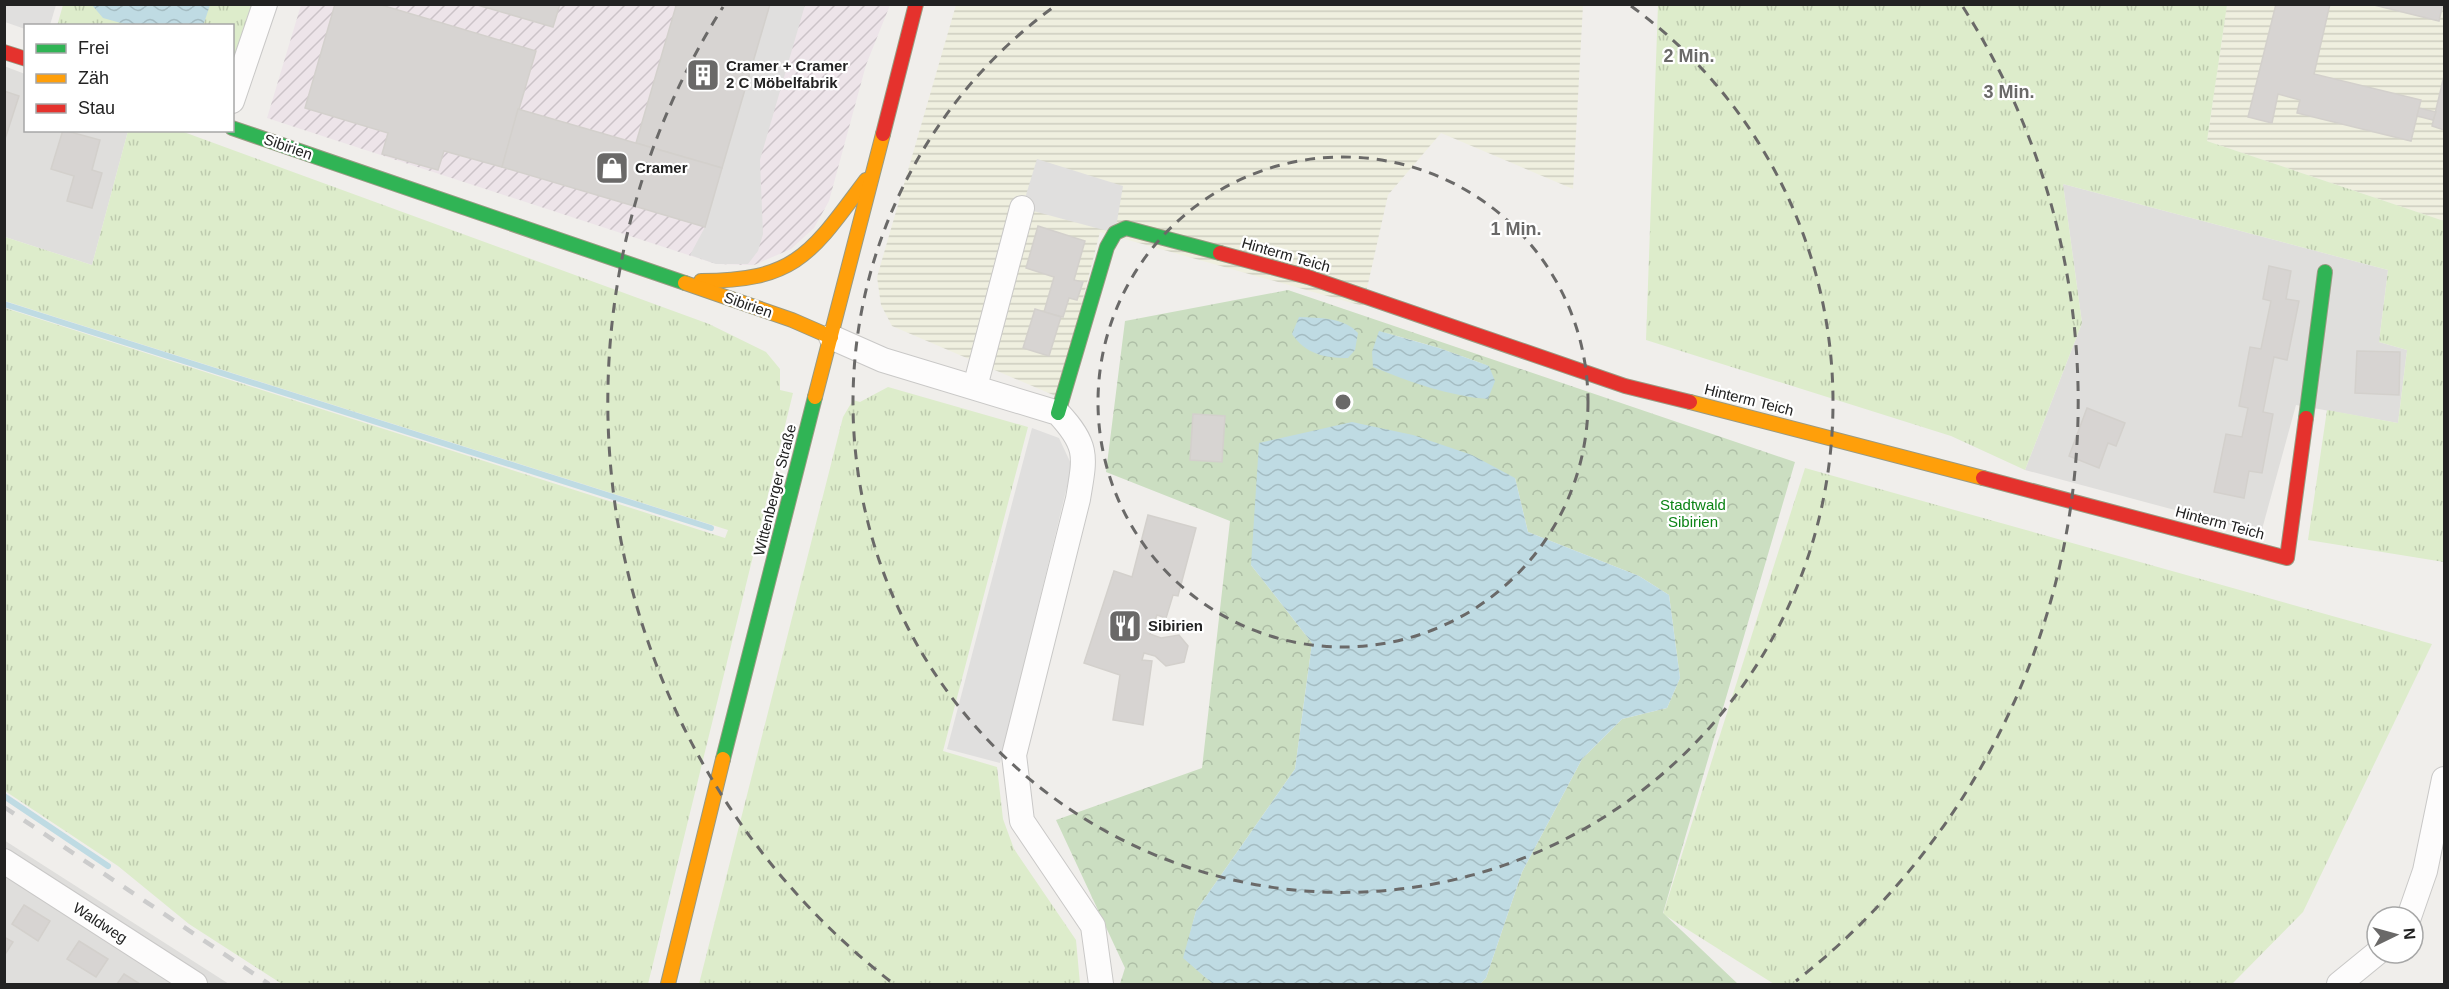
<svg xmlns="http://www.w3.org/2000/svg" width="2449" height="989" font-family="Arial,sans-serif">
  <defs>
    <pattern id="industrial-furrows" width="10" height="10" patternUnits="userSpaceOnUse" patternTransform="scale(1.5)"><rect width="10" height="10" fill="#ede4e9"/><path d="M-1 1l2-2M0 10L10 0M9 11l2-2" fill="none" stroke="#cbc3c8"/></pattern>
    <pattern id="farmland-rules" width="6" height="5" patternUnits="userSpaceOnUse" patternTransform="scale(1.5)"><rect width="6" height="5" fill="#efefdf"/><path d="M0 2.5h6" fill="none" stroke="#cdcdbf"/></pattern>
    <pattern id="grass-tufts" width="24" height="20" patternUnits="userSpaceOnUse" patternTransform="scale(1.5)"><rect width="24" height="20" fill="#ddeccb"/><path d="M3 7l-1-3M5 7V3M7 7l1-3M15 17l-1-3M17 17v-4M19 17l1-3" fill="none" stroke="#bdcaae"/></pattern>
    <pattern id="forest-crowns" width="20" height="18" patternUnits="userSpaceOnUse" patternTransform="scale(1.5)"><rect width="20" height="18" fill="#cbdec1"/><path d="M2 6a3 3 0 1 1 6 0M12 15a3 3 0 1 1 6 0" fill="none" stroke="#aebea6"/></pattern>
    <pattern id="water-waves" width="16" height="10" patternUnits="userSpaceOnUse" patternTransform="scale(1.5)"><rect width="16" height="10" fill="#bfdbe3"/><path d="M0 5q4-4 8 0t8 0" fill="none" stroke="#a4bcc2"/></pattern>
  </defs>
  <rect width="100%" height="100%" fill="#f0eeeb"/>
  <g fill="#dfdedc">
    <polygon points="4,66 25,74 26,130 128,131 92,265 5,237"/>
    <polygon points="2063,184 2388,270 2379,342 2407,350 2398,423 2296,405 2261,533 2025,470 2082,323"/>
    <polygon points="4,840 7,842 229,984 5,984"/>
  </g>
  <polygon fill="url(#industrial-furrows)" points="301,5 890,5 866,65 829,201 814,228 791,249 754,265 716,264 267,118"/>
  <g fill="url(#farmland-rules)">
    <polygon points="956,5 1583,5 1573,189 1441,133 1388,195 1363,306 1100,232 1058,397 892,326 881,305 877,277"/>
    <polygon points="2227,5 2444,5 2444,221 2207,141"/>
  </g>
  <g fill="url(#grass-tufts)">
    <polygon points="63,5 253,5 233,64 232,26 57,26"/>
    <polygon points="1658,5 2227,5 2207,141 2444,221 2444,562 2308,540 2327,410 2398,423 2407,350 2379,342 2388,270 2063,184 2082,323 2025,470 1951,436 1646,340"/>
    <polygon points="128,131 181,131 709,324 766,352 780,369 780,390 793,393 648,984 282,984 189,924 118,866 5,791 5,308 725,538 728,530 5,301 5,237 92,265"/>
    <polygon points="888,387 1028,427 943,751 997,767 1003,819 1014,849 1076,940 1080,984 699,984 843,417 853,400 860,402"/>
    <polygon points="1805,468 2432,644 2303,912 2232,984 1774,984 1663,914"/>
  </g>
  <path fill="url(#forest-crowns)" fill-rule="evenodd" d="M1288 290 1795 462 1663 913 1738 984H1480L1486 978 1522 872 1582 759 1622 719 1667 708 1680 678 1669 595 1639 576 1528 532 1515 478 1251 565 1312 643 1295 769 1196 911 1184 958 1213 984H1120L1125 968 1056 820 1202 768 1230 521 1106 472 1125 321ZM1380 331 1439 348 1489 366Z"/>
  <g fill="#e0dfde">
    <polygon points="5,4 56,4 56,5 50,25 26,26 25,29 5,22"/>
    <polygon points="770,5 805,5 760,160 763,234 758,251 748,264 716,264 690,255 705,227"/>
    <polygon points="1037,159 1123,186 1115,233 1022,208"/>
    <polygon points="1032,428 1059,438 1072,466 1000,763 947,749"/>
  </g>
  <g fill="url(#water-waves)">
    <polygon points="92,5 210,5 203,26 128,25 103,18"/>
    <path d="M1299 317C1319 318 1344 317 1358 333L1355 350 1348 358C1324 358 1306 354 1292 334Z"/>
    <path d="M1379 331 1439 348 1489 366 1495 381 1488 399C1448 396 1410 382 1373 367L1372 352Z"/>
    <polygon points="1352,422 1413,435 1472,455 1515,478 1528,532 1639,576 1669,595 1680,678 1667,708 1622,719 1582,759 1522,872 1486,978 1480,984 1213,984 1183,958 1196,911 1295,769 1312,643 1251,565 1259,443"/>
  </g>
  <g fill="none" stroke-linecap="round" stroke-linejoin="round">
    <g stroke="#bfdbe3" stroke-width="6">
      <polyline points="4,304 711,528"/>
      <polyline points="4,796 108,866"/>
    </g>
  </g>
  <g fill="#d7d4d2" stroke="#d3d0cc" stroke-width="1.5">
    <polygon points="335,4 378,4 536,51 502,167 444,151 438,170 382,154 388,133 305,108"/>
    <polygon points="474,4 560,4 553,27"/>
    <polygon points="672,4 770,4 722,168 636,143 676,6"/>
    <polygon points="2276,4 2330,4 2314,74 2421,100 2411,141 2297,113 2300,100 2278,94 2272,123 2248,117"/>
    <polygon points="2370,4 2443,4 2439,21"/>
    <polygon points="2444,76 2444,130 2432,126"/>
    <polygon points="4,91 19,96 4,142"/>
    <polygon points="2419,108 2436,112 2433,120 2417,116"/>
    <polygon points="518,109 722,168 705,227 502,167"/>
    <polygon points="63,130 100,140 92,170 102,173 92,208 67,201 74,176 51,169"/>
    <polygon points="1038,226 1085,241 1074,280 1083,282 1077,300 1069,298 1063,317 1044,312 1054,277 1026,268"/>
    <polygon points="2269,266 2291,271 2286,299 2299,301 2287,360 2274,357 2263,412 2273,414 2262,473 2249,471 2244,498 2214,492 2226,434 2242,437 2248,408 2239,406 2250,347 2261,349 2271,301 2263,299"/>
    <polygon points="1035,309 1061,317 1049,356 1023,348"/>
    <polygon points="2357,351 2400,352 2399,395 2355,393"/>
    <polygon points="2087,408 2125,423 2116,446 2108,443 2099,468 2069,456"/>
    <polygon points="1193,414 1225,416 1222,462 1190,460"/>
    <polygon points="1148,515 1196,528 1178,596 1173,595 1166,618 1157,615 1150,634 1161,638 1179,635 1188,646 1184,662 1166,666 1155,656 1144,653 1142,660 1152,661 1143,725 1113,720 1120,675 1084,663 1114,571 1132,577"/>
    <polygon points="24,905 50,921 38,941 12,924"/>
    <polygon points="4,937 13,942 4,956"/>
    <polygon points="79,941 108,959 96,977 67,959"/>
    <polygon points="124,974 140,984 117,984"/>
  </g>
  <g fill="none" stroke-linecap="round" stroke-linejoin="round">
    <defs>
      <g id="street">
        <polyline points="232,101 265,4"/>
        <path d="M831 337 883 360 1058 413C1089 446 1085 457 1078 499L1014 755 1022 821 1093 926 1101 984"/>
        <polyline points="975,387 1022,208"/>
        <polyline points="4,861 195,984"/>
        <polyline points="2409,917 2425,871 2444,779"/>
        <polyline points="2339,984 2377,953"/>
      </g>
      <g id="fast">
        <polyline points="232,128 685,283"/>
        <polyline points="1058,413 1107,247 1115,233 1126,228 1220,253"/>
        <polyline points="2306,418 2325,272"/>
        <polyline points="723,759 815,397"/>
      </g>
      <g id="slow">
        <path d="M701 281C797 281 812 252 866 180"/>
        <polyline points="685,283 792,320 831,337"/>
        <polyline points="815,397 883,134"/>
        <polyline points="1690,402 1983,478"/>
        <polyline points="668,984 723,759"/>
      </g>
      <g id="jam">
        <polyline points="4,52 26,59"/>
        <polyline points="883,134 916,4"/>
        <polyline points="1220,253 1308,277 1625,386 1690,402"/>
        <polyline points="1983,478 2287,558 2306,418"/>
      </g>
    </defs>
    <use href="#street" stroke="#c9c8c7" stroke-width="26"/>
    <use href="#fast" stroke="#999a82" stroke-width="16"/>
    <use href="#slow" stroke="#999a82" stroke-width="16"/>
    <use href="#jam" stroke="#999a82" stroke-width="16"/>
    <use href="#street" stroke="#fdfcfc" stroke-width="24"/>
    <use href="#fast" stroke="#30b455" stroke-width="14"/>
    <use href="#slow" stroke="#ff9f0a" stroke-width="14"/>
    <use href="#jam" stroke="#e5322d" stroke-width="14"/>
    <polyline stroke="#ccc" stroke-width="4.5" stroke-dasharray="12 12" stroke-linecap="butt" points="4,807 269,984"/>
  </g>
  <g fill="none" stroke="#6a6968" stroke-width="3" stroke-dasharray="10 8">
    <circle cx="1343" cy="402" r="245"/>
    <path d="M1631 6A490 490 0 1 1 1055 6"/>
    <path d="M890 981A735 735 0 0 1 723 7M1963 7A735 735 0 0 1 1796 981"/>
  </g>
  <defs>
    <symbol id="building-square" viewBox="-11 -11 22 22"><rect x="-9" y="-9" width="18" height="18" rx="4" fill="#6a6968" stroke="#fff"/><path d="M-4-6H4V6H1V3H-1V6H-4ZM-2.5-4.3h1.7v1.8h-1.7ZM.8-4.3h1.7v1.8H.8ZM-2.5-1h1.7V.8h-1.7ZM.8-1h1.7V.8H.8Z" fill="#fff"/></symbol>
    <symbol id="shop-square" viewBox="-11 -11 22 22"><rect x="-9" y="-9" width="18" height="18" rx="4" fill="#6a6968" stroke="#fff"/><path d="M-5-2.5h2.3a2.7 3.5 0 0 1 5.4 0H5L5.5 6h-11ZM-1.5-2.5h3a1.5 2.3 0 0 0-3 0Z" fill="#fff"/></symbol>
    <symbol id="restaurant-square" viewBox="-11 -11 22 22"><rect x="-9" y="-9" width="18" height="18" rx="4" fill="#6a6968" stroke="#fff"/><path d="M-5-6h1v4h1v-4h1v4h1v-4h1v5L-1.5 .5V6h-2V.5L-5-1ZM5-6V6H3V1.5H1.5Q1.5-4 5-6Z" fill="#fff"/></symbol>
  </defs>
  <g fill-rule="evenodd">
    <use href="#building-square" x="684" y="56" width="38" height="38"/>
    <use href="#shop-square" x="593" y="149" width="38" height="38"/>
    <use href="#restaurant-square" x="1106" y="607" width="38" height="38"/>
  </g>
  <g text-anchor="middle" stroke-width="4.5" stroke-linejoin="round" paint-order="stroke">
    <g font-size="15" font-weight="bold" fill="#222" stroke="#fff" text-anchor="start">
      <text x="726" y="71">Cramer + Cramer<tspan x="726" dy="17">2 C Möbelfabrik</tspan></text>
      <text x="635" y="173">Cramer</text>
      <text x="1148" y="631">Sibirien</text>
    </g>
    <g font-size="15" fill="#222" stroke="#fff">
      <text transform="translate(288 147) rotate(19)" y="5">Sibirien</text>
      <text transform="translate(1286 255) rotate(16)" y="5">Hinterm Teich</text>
      <text transform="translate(748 305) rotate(19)" y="5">Sibirien</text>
      <text transform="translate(1749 400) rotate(14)" y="5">Hinterm Teich</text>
      <text transform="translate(775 490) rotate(-76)" y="5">Wittenberger Straße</text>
      <text transform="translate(2220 523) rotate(15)" y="5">Hinterm Teich</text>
      <text transform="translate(100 923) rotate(33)" y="5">Waldweg</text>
    </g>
    <g font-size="15" fill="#0c8416" stroke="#fff">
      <text x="1693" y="510">Stadtwald<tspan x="1693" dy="17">Sibirien</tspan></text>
    </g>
  </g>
  <circle cx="1343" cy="402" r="9" fill="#6a6968" stroke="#fff" stroke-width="3"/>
  <g font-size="18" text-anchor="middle" font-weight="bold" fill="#6a6968" stroke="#fff" stroke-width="4.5" stroke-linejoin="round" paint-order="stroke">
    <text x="1689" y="62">2 Min.</text>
    <text x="2009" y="98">3 Min.</text>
    <text x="1516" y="235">1 Min.</text>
  </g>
  <rect width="2449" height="989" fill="none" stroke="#222222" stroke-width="12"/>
  <rect x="24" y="24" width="210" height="108" fill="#ffffff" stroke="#a7a7a7" stroke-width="1.5"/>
  <rect x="36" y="44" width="30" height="9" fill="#30b455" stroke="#a7a7a7" stroke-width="1.5"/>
  <text x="78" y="54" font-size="18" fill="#222222">Frei</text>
  <rect x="36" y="74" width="30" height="9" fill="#ff9f0a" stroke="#a7a7a7" stroke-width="1.5"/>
  <text x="78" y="84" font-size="18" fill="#222222">Zäh</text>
  <rect x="36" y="104" width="30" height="9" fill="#e5322d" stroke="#a7a7a7" stroke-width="1.5"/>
  <text x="78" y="114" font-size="18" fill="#222222">Stau</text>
  <g transform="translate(2395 935) rotate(85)"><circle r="28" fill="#ffffff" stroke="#a7a7a7" stroke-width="1.5"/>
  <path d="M0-4.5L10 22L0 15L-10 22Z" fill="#6a6968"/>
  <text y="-9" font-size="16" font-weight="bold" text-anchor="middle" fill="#222222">N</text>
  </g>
</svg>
